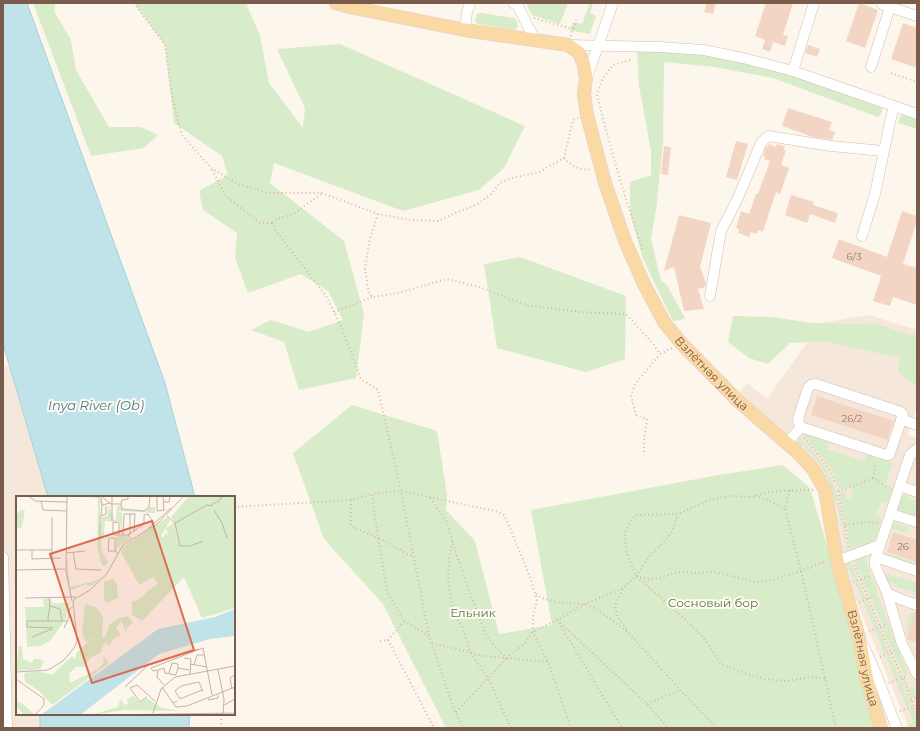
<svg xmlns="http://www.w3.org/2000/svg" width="920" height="731" font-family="Montserrat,sans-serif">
  <rect width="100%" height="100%" fill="#fdf6ec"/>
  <g fill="#f5e8da">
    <polygon points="869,315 917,330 917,407 908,435 917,438 917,728 909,728 849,583 825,489 736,396 747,383 767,399 821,323"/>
    <polygon points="9,366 48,497 17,497 17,714 40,714 40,728 3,728 3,368"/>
  </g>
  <g fill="#d8ecc9">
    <polygon points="33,3 56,3 54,11 71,40 76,70 109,127 141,127 158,135 144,148 91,156"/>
    <polygon points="134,3 246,3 260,36 269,83 303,128 305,108 277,49 340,44 525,126 504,168 479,190 403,211 274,163 270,183 344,241 364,314 356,378 299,390 284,342 251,330 271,320 309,332 343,320 328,291 301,274 248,293 235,258 237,233 203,210 199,191 228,175 222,156 174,123 165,45"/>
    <polygon points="526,3 568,3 560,24 532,15"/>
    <polygon points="590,3 596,3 593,4 590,13 596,16 590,34 570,30 573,22 582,24"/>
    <polygon points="481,13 514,18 516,20 518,26 515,30 478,24 475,21 477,14"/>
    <path d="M637 50C673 52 708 54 744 61 791 72 836 90 881 106L882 112 878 117 773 78 714 67 665 62 664 64 663 144 656 210 651 239 661 281 667 285 685 318 681 320 673 321 643 259 630 212V182L651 175V151L639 86Z"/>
    <polygon points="902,114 917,119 917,129 898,123"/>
    <polygon points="520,257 626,296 625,359 586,372 497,348 484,264"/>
    <polygon points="733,316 772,317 812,323 860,324 874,323 917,337 917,386 898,372 900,358 882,354 824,341 790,343 768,364 749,358 728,342"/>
    <polygon points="352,405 437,431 447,495 446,510 475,541 499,634 552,625 531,510 713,476 783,465 810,488 867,681 877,728 446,728 383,604 324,539 293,453"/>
    <path d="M807 435 829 442 827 449 864 461 867 454 893 463 885 485 893 488 887 504 881 502 876 516 882 518C880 524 879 531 876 537 871 545 859 547 851 550L842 503 839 492 845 490 847 500 853 498 851 486 839 489C832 466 820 454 804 436Z"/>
    <path d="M800 438C810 449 823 461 829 475 840 496 843 528 848 551H847C841 524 836 493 823 469 818 460 810 453 803 445L796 449 795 444Z"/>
    <polygon points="904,495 911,498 911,499 917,501 917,516 899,510 898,509 901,496"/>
    <polygon points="892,522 910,528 909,532 906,531 906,533 891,528"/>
    <polygon points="882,552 917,563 917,566 881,555"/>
    <polygon points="867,554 868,556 865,558 878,594 870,598 853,557"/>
    <polygon points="849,558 866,599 863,601 849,569 845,570 843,564"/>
    <polygon points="887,574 917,583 917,593 896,587 897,584 888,582 887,584 884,578"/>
    <polygon points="878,595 888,621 882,624 871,598"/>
    <polygon points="867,600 878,626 875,628 863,602"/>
    <path d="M911 612 917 613 913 619 906 637C907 628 906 619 911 612Z"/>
    <polygon points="888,622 908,674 904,676 882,626"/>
    <polygon points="879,627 889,653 885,655 875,629"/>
    <polygon points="890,655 900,678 896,681 886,657"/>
    <polygon points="905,678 909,687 913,686 917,695 912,698 903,679"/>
    <polygon points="900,680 912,706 907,708 896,681"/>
    <polygon points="913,708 917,718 917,728 911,728 907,725 913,722 908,709"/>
  </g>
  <g fill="#bfe3e8" stroke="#a5d3da">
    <polygon points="3,3 27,3 165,383 195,497 48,497 3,344"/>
    <polygon points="40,714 190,714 189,728 40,728"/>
  </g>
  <g fill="#f3d5c3">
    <polygon points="707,3 716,3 713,14 704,12"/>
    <polygon points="766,3 793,3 783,35 788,36 785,46 773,42 770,52 762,49 765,40 755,36"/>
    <polygon points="859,3 878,10 865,48 846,41"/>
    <polygon points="903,23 917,28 917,68 891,59"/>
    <polygon points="808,45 820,49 817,57 805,53"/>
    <polygon points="788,108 832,122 829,130 835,132 832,140 813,137 782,126"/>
    <polygon points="736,141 748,144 737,180 726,177"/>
    <polygon points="769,144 776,147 777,144 785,146 784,150 786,150 781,165 789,168 780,194 776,192 763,232 758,230 757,234 751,232 749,237 738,233 739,229 736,228 741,211 749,214 756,194 758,194 770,161 764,159 765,157 763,156 766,147 768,147"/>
    <polygon points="664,146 671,147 668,175 661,174"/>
    <polygon points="791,195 814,202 813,205 838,213 835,223 810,214 807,223 785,215"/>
    <polygon points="902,211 917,216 917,221 903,264 917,268 917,305 893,297 890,306 873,301 881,276 832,258 839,239 887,257"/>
    <polygon points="679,215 711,223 700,267 706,283 705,287 698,289 704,309 684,311 674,267 664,271"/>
    <polygon points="817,396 894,421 887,440 811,415"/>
    <polygon points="893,532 917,540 917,562 887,552"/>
    <polygon points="915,611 917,611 917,642 907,639 907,637"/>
  </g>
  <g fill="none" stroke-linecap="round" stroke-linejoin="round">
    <defs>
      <g id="minor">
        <polyline points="513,3 518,6 527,25 536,40"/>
        <polyline points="890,7 917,16"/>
        <polyline points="465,30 467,12 470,3"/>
        <polyline points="568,45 659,47 704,50 743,58 793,71 917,114"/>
        <polyline points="871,67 890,7 882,4 883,3"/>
        <polyline points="793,71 814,3"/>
        <polyline points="587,77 598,46 613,3"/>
        <polyline points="862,236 875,194 890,122 894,106"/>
        <polyline points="710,296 721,231 737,200 761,143 768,136 831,146 883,151"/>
        <polyline points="901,419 917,425"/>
        <polyline points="787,443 801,427 886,455 889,455 890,453 903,415 902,413 901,412 816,384 811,385 808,388 799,416 798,421 801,427"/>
        <polyline points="900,486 917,492"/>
        <polyline points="891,514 917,522"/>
        <polyline points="880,545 875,560 875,565 887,593 902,644 917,674"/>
        <polyline points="3,557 7,728"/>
        <polyline points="876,557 917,571"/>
        <polyline points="837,561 880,545 910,455 917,449"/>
        <polyline points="887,593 900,599 917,605"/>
        <path d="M863 645C877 671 885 700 897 728"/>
      </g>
      <g id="major">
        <path id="s1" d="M336 3 350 7 465 30 561 44 568 45 578 52 581 57 584 65 586 78 584 94 587 115 605 183 625 241 644 284 664 322 681 343 737 400 797 452 813 469 825 490 837 561 859 638 867 681 881 728"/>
      </g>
    </defs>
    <use href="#minor" stroke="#d1beb0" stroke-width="11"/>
    <use href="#major" stroke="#dad1cd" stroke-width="14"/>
    <g stroke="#d9b8a5" stroke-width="2" stroke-dasharray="1 3" stroke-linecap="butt">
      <polyline points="134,3 165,45 172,96 182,135 211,168 238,184 269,193 322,193 378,214 411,220 438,221 455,213 478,204 491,194 500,183 512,178 539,172 564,158 573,120 578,118"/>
      <polyline points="534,18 573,29"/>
      <polyline points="571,36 576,20"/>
      <polyline points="630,60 613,65 603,78 597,95 612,152 629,209 643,251"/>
      <polyline points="891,73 917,82"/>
      <path d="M564 158C571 166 580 171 591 169"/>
      <polyline points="212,170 226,196 260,223 273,223"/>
      <polyline points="321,194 293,214 275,220 273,223 276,231 326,296 341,326 361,379 378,390 401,491 429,636 455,712 463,728"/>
      <polyline points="378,214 370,238 365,269 369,294 373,297 398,293 447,279 479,287 526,305 579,312 626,314 654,345 660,354 672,348"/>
      <polyline points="334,312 373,297"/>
      <path d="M804 438C816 452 829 466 835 483"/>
      <polyline points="644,452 644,440 647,419 636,415 631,396 635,384 660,354"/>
      <polyline points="873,478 876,462"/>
      <polyline points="790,490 785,509 801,571 836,728"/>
      <polyline points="813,490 778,491 766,493 751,497 730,496 709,500 678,514 636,515 629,524 625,534 626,550 636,576 687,621 703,637 721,664 741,672 765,679 786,681 812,677 825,679"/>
      <polyline points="838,491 849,548"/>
      <polyline points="838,491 851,487 873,478 889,488"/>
      <polyline points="755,496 770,501 785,509"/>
      <polyline points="430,498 447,522 455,550 470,593 485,633 492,643 502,654 507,658 548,662"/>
      <polyline points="351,500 351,526 380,539"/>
      <polyline points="234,507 351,500 372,494"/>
      <polyline points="845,525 870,522 878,523"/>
      <polyline points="379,538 413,557"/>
      <polyline points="452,542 449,558 448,579 453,614 463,628 470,652 488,678 511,728"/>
      <polyline points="854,565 917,713"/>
      <polyline points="636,576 651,554 663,543 672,532 678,514"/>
      <polyline points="853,582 870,576"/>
      <polyline points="623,589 615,605 617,616 627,630"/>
      <polyline points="536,594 542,598 561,603 585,604 596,609 628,632 680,690 717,728"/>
      <polyline points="859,602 877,595"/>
      <polyline points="557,620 647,704 668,728"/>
      <polyline points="559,623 622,728"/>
      <polyline points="869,631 887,623"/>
      <polyline points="429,636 404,621 387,591 378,538 372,494 401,491 495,511 504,515 508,523 530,577 537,600 533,615 533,632 548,662 571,728"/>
      <polyline points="388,640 434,728"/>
      <polyline points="380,641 388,640 404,621"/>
      <polyline points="432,643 464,651 482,656 507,658 525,643 533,632 557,620 585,604 623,588 636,576 649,579 659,578 678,572 697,573 715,572 755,582 772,580 801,571 826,561"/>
      <polyline points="880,657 891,653 895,650"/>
      <polyline points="889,683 907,676"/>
      <polyline points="911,700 917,696"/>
      <polyline points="647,704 680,690"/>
      <polyline points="900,711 914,707"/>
      <polyline points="456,712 507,658"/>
      <polyline points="221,728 221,714"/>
    </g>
    <use href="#minor" stroke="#fff" stroke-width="10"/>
    <use href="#major" stroke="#fbd9a5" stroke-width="13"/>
  </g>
  <g text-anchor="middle" stroke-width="4" stroke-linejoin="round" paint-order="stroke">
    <g font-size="10" fill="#987a6a">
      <text x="854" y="260">6/3</text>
      <text x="852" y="422">26/2</text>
      <text x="903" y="550">26</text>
    </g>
    <g font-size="12" fill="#7a5c4d" stroke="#fffaf3">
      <text dy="4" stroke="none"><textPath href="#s1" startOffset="605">Взлётная улица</textPath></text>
      <text dy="4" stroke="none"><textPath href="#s1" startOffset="941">Взлётная улица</textPath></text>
    </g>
    <g font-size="12" fill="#537a41" stroke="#fffaf3">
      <text x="713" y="607">Сосновый бор</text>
      <text x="473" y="617">Ельник</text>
    </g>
    <g font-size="13" font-style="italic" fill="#437c86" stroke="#fffaf3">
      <text x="96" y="410">Inya River (Ob)</text>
    </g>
  </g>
  <g transform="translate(16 496)">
    <rect width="219" height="219" fill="#fdf6ec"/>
    <path d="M173 0H219V112L186 122 168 81 126 125 116 119V106L127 101 130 96 142 88 138 81 123 89 105 56 107 51 152 21 154 25 145 39 147 42 150 37 153 41 150 32 159 26 155 21ZM82 2H85L83 26 85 27V21L91 20 93 9 98 24H100L101 10H105L106 14 130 15 133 11H139V17L101 15 106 17V38L104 26 89 25 88 40 85 45 86 56 92 66 90 69 86 70 81 50ZM3 14H9L6 31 0 33V18L4 16ZM103 40H111L114 43 105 49 102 55 104 49 100 55V41ZM51 58 54 91 79 85 90 78 77 89 72 90 70 88 54 95 50 80ZM97 83 101 88 102 102 91 107 88 102V86ZM27 103H35L36 107H53L51 121 35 144 24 150 11 151 9 111H28ZM69 108 80 111 87 121 86 141H89L94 128 103 122 112 120 117 127 111 132 110 137 105 125 100 132 105 139 97 143 93 150 90 147 87 149 85 157 74 162 68 171H60L53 178 54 187 82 173 88 166 87 159 93 167 36 209 22 194 9 186 8 177 21 175 36 179 56 160 59 164 60 157 79 139 70 146 66 137ZM3 150H6L7 163 16 167 18 163H25L28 166 24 173 0 175ZM117 200 124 207 131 202 146 212 165 215 108 214 75 219 102 211 104 204H106L108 209 112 208 111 203ZM0 205 7 208 18 218H7L0 210Z" fill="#d8ecc9"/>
    <path d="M219 113V140L194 143 143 158 64 219H25L142 133 199 121Z" fill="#bfe3e8"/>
    <path fill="none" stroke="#c5b3a7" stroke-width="1" d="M0 0H41M51 0 50 75 56 105M58 0 84 1M85 0 95 8H105L106 4 112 3V0M141 0V15L148 14M147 0 148 15M14 1 19 5 51 6M85 2 86 9 94 7M25 5 27 14 50 15M147 6H153L154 0M105 8 106 13 128 15 133 11 134 0M86 9 85 20 90 18V10M195 9 204 4 206 0M198 14 206 27 211 42M114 18V39M151 20 159 27 191 9 196 10M96 25V0M159 27 164 50H174L187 45M133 32 155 12M103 39V27L97 26V38L98 39H112L116 44M107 39 108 18H119L118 36M112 39 128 28V19L132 18 138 27M84 42V20M0 54H36M16 54V63L45 62M99 55H92L93 42H99V55L102 57M57 56 60 73 85 74M50 57 69 55M36 62V21M0 74 49 73M33 101 34 110 44 113 46 125H52M9 102 60 101M32 122V125H46M32 122 34 110M32 125H11V131L37 132M48 132 53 121V114L57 110M16 141 36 133M168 162 175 163 174 178M174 168 191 171M178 169 181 159H188M142 174 137 175 135 172 187 152 196 199M202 174 208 203 207 219M0 176 32 174 47 165 58 152 61 145 57 104 74 94 90 79 107 49 141 28 168 0M153 177 156 167 162 168V172M160 178 162 172 173 174M0 183 28 203V209L19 219M148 189 141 181 142 174 148 172 149 177 160 179M109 191 132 169 183 153M146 191 157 207M216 193 214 182 219 179M186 194 164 203 159 195 165 190 183 186 187 196M131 201 124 206 114 192 121 189 139 205M192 201 193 204 202 202V199M161 205 157 207 160 211 171 210 219 191M208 209 219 203M137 217 145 193 159 181 219 170M90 219 219 217"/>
    <path fill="#dc6d51" fill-opacity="0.15" stroke="#dc6d51" stroke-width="2" d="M136 25 178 154 76 187 34 58Z"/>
    <rect width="219" height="219" fill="none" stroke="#7a5c4d" stroke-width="2"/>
  </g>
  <rect width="920" height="731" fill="none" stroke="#7a5c4d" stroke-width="8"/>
</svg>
